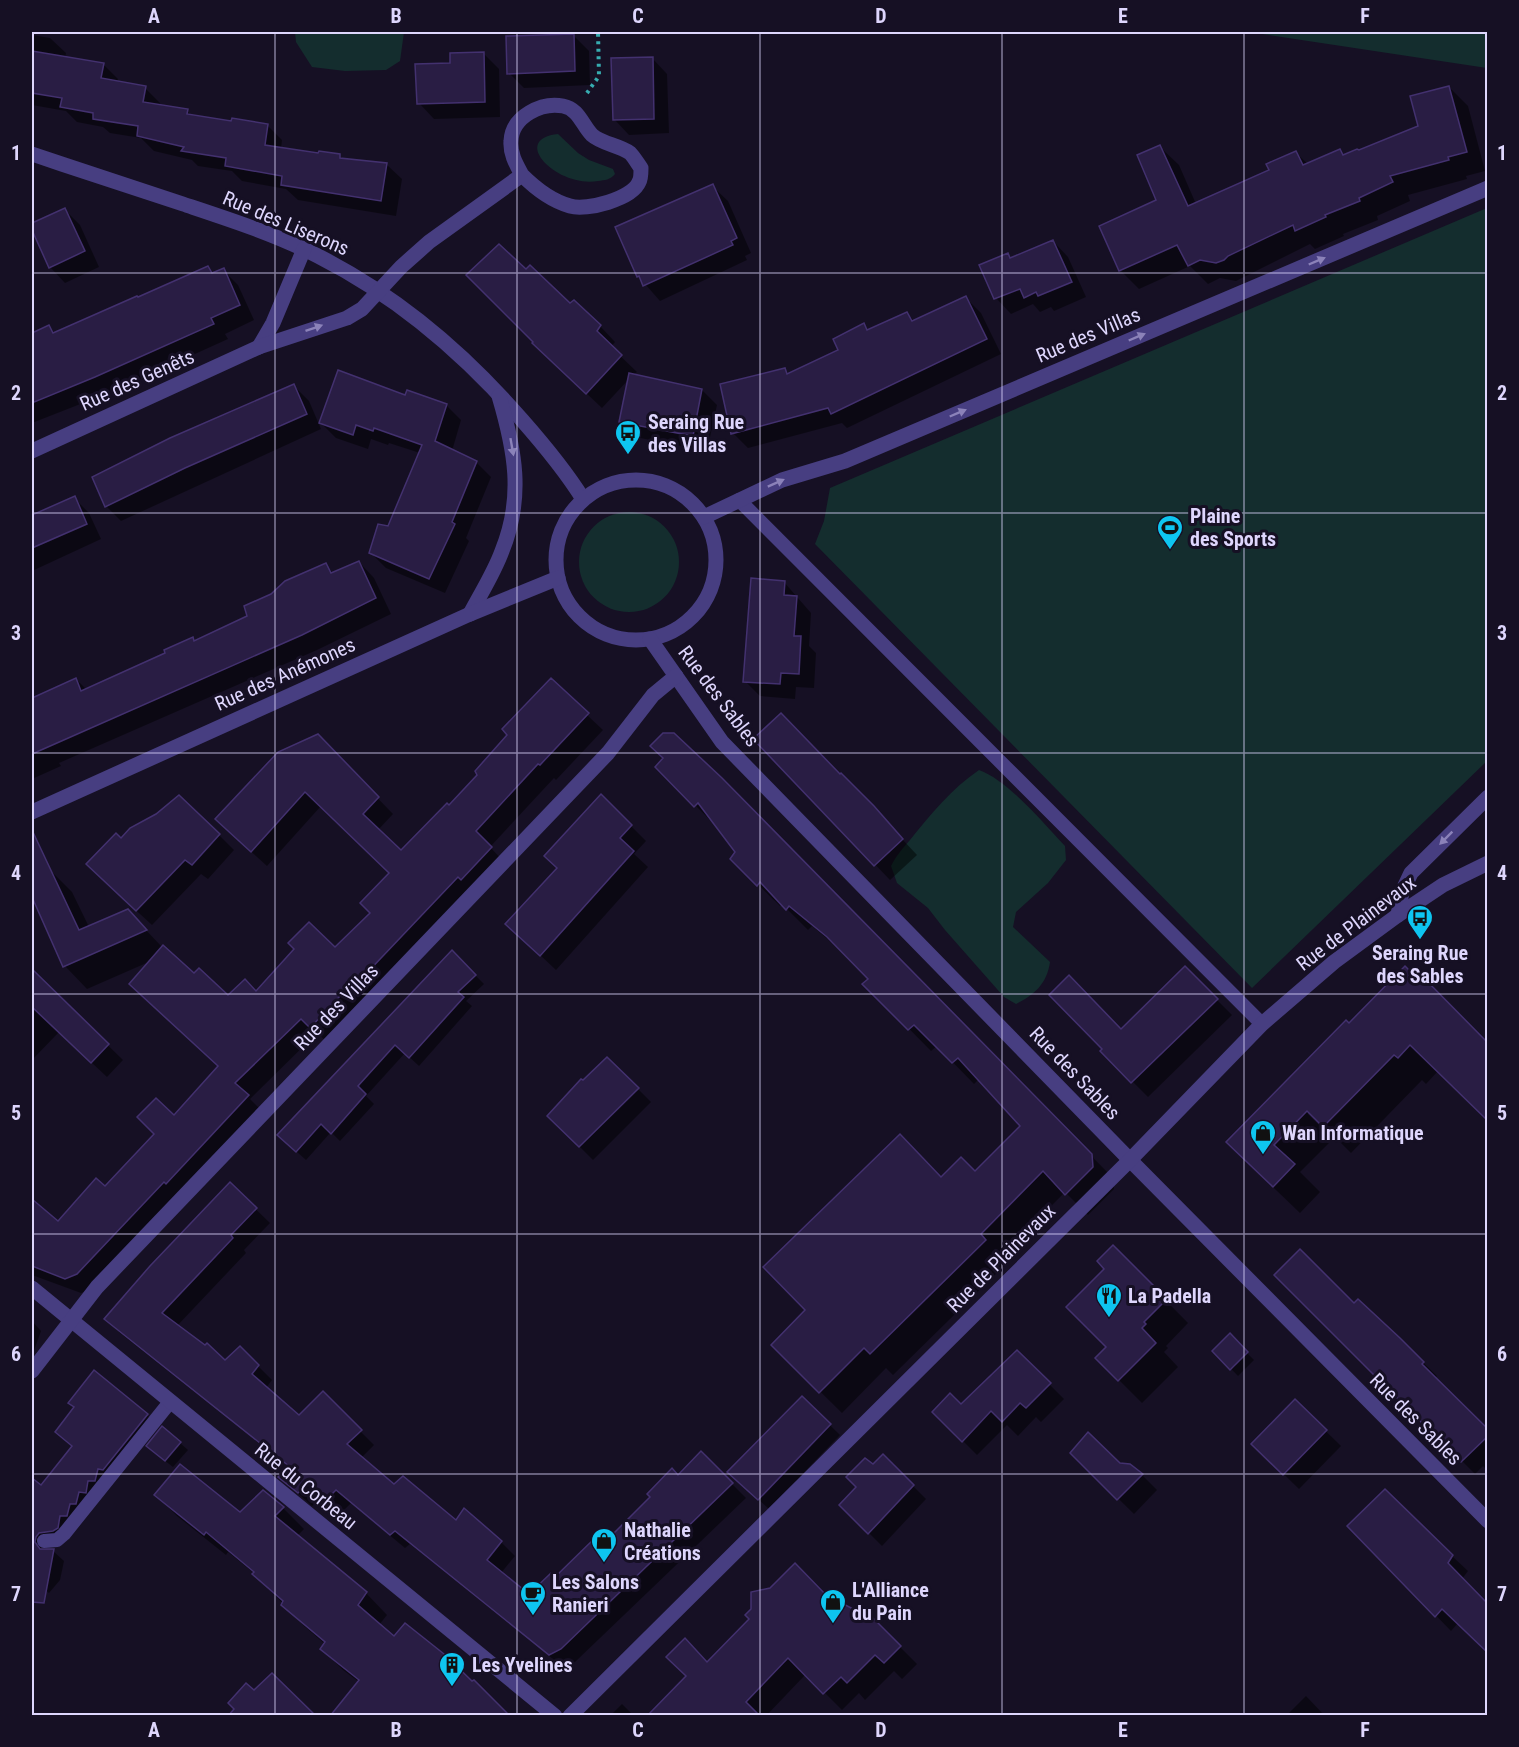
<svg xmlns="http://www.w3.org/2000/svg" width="1519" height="1747" font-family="'Roboto Condensed',sans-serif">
  <rect width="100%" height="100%" fill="#161024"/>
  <g fill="#142d2e">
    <polygon points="295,32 404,32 400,61 386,70 345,71 312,67 296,42"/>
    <polygon points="1249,32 1487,32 1487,68"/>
    <path d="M558 134 578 153 589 160 613 169 615 174C610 180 605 180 598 181 557 188 509 139 558 134Z"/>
    <polygon points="1487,208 1487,761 1252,988 815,544 824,521 830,488"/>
    <circle cx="629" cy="562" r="50"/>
    <path d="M979 770C1009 781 1043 823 1065 846L1066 860 1048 883 1016 912 1013 927 1050 962C1047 984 1034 995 1016 1004L1004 997 945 930 928 908 897 883 891 866C896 856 902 849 910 840 931 814 951 789 979 770Z"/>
  </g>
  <g fill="#0007" fill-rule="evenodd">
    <polygon points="32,35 50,38 66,53 65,58 103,64 118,79 117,83 145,88 160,103 160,106 187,111 193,117 267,125 282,140 281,149 339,155 343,159 386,164 402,179 396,216 298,200 286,189 242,181 232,171 198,166 192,160 154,151 141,138 110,133 103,127 77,122 66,111 32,105"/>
    <polygon points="574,36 589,51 590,85 524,88 509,73"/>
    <polygon points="483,53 499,69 500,117 434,119 419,103 451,64"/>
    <polygon points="652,58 667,74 669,133 629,135 614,119"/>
    <polygon points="1449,87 1468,106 1485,171 1466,176 1467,179 1408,195 1410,201 1377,216 1378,220 1343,234 1344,236 1315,249 1310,244 1236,281 1220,278 1208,284 1190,266 1139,289 1120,270 1158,200 1160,147 1179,165 1196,204 1270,171 1296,153 1308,164 1340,151 1345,156 1359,152 1420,127"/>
    <polygon points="712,186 728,201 751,253 745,256 747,260 660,301 638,276"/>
    <polygon points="65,210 80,225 99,267 65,283 50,267 32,227"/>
    <polygon points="1053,241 1068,257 1086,297 1054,311 1051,307 1040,312 1033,304 1011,314 996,298 981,266 1007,255 1012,259"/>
    <polygon points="208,267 214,274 223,270 238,285 254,320 225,334 228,339 111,392 32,423 32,334 49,327 55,333 138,299"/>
    <polygon points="526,271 570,305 574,302 600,326 615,342 611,347 637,372 633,375 702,390 717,405 707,451 635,437 620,421 629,379 602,408 549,358"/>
    <polygon points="966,298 981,313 1001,354 847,428 842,423 748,448 733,433 785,370 790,375 840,351 864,325 869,331 907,313 915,322"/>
    <polygon points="294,386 309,401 321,429 121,521 106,506"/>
    <polygon points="405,397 446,405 461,420 452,451 476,462 491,477 466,538 469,541 445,593 386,568 371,553 389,528 420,453 389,443 388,445 371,439 368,449 336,438 321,423"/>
    <polygon points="74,498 89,513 101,539 32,571 32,517"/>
    <polygon points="359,562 374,578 391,614 317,650 59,763 61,766 32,779 32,700 76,679 87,690 167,654 192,639 196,642 249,617 272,595 325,565 334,574"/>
    <polygon points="784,582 811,613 809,646 816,653 814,688 796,687 795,699 760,696 745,681"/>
    <polygon points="587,715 603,730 556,780 554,778 490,847 506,864 327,1042 317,1033 250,1099 263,1112 92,1289 81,1293 32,1275 32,1201 59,1223 105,1188 219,1067 151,961 87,989 65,966 32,893 32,873 40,869 49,869 72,892 89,927 127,910 162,947 194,975 228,997 256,992 335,949 372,913 391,873 321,806 267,866 233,835 333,752 393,814 378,830 401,852 449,807"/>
    <polygon points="755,739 856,790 917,855 890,880"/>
    <polygon points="657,767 721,780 1113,1178 1114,1189 1088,1215 1065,1192 1001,1257 1007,1263 893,1375 886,1368 842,1413 773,1345 942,1178 975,1173 1022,1126 979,1079 974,1084 937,1046 931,1051 865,984 870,979 850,958 812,926 808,930 782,904 780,906 732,859 737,852 717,827"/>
    <polygon points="601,796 646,841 634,854 648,867 556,970 523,939 558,868"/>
    <polygon points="219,835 234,850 208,879 201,874 152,925 103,880 121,840"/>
    <polygon points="452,952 484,984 466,1001 472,1006 419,1066 405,1053 366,1096 374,1104 340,1141 331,1132 306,1160 288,1144"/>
    <polygon points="1185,968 1232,1015 1148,1097 1102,1051"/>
    <path d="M1405 968 1438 1071 1426 1084 1422 1080 1351 1153 1335 1137 1300 1172 1320 1192 1300 1213 1254 1169 1349 1025ZM1308 1110 1329 1131 1327 1133 1308 1114Z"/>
    <polygon points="42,981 123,1060 107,1077 59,1032 32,1060 32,992"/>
    <polygon points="638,1089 651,1102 593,1160 549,1116"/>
    <polygon points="230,1184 270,1223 244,1250 246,1253 177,1326 225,1362 240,1348 272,1380 266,1388 299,1417 323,1394 374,1445 361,1458 394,1486 456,1522 501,1542 515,1556 501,1573 529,1596 605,1544 652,1497 678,1477 701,1453 746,1498 575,1662 564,1668 410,1544 405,1548 351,1503 342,1512 321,1497 312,1506 280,1477 290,1468 120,1333 106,1319"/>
    <polygon points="1113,1247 1188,1323 1166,1346 1168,1348 1164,1352 1178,1367 1142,1403 1097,1358 1108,1347"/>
    <polygon points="1276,1275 1354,1305 1399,1339 1437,1376 1435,1378 1488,1431 1488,1471 1483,1466 1475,1474"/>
    <polygon points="32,1321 41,1331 32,1356"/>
    <polygon points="1230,1336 1254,1360 1238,1376 1214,1351"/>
    <polygon points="1017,1352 1064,1399 1041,1422 1036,1417 1018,1436 1007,1425 977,1455 934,1412 961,1406"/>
    <polygon points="802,1398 840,1435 769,1509 739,1482"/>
    <polygon points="1295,1401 1341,1446 1299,1489 1253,1444"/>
    <polygon points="147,1415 157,1425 46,1547 45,1550 53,1551 64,1561 60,1580 49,1593 32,1579 32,1480 41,1487 73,1447 57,1432"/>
    <polygon points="163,1428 188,1450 173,1467 155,1453"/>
    <polygon points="1072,1453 1142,1475 1157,1490 1134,1514"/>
    <polygon points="883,1456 926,1499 882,1546 841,1505"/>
    <polygon points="156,1495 240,1514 283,1508 304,1529 297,1536 366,1593 387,1615 379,1625 395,1639 359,1682 343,1670 322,1649 325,1644 304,1626 255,1574 228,1552 226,1555 177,1516"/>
    <polygon points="1349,1526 1452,1556 1468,1571 1462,1579 1458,1623 1451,1631"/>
    <polygon points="826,1596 855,1611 860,1607 917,1664 902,1679 894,1671 865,1700 859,1693 842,1710 806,1674 766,1716 649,1716 708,1663"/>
    <polygon points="1306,1696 1325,1716 1286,1716"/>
    <polygon points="622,1704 634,1716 610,1716"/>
  </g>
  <g fill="#291d44" stroke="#43316f" stroke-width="1.5">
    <polygon points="574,34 575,71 507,74 506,36"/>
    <polygon points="32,51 104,63 101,78 146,86 143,102 188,109 187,114 231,121 232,118 268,124 265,145 318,153 319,151 340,154 340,158 387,163 381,201 281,185 282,176 225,166 226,158 181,151 184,147 137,136 138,126 93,119 93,113 60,107 62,98 32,93"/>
    <polygon points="484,52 485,102 417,104 415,64 450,63 450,53"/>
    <polygon points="653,57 654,119 613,120 611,58"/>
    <polygon points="1449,86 1467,152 1448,157 1449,160 1390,176 1393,182 1359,198 1360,201 1325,215 1326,217 1295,231 1293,225 1228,256 1224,260 1216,263 1200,260 1188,266 1177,245 1119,271 1099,226 1156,200 1137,155 1160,145 1188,206 1269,170 1266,164 1296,151 1303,165 1340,149 1343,155 1357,149 1359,150 1418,126 1410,96"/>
    <polygon points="713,184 737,238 731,241 733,245 643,286 639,276 637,277 615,227"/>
    <polygon points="65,208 85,251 49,268 32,230 32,223"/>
    <polygon points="1053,240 1072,282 1038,296 1036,292 1024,298 1020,289 994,299 979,265 1008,253 1010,258"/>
    <polygon points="499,244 526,269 530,265 570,303 574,300 601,325 597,331 622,355 586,394 532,343 533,342 466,275"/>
    <polygon points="208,266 212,273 224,268 240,305 211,318 214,324 95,377 32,403 32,333 49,325 53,333 137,296 138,297"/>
    <polygon points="966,296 987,339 831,414 828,408 731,434 720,384 785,368 787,374 838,350 833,339 864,323 867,330 907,312 912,321"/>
    <polygon points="338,370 405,395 407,390 447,404 435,441 477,461 452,522 455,524 429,579 369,553 378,524 388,526 422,445 374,428 373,431 356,425 353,435 319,423"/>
    <polygon points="629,373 702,389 693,436 619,422"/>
    <polygon points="294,384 307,414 185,468 105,507 92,477 170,438"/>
    <polygon points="75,496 87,524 32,548 32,515"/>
    <polygon points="359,561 376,598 302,635 32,754 32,698 76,678 81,691 165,653 164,650 193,637 194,641 247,616 244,606 271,594 285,581 326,563 331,573"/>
    <polygon points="751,578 785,581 784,595 797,596 794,636 801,636 799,674 781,673 780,684 743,682"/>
    <polygon points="551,678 589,713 540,765 538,764 476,831 492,847 461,880 458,877 344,997 341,995 310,1028 301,1019 235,1083 249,1095 166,1184 164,1182 77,1274 65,1279 32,1266 32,1199 58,1221 96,1178 105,1186 154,1134 137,1117 156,1098 174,1115 218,1066 129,984 163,945 194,973 199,968 228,995 245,979 256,991 294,949 288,943 309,922 335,947 370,913 360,903 389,873 305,792 251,852 215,819 278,752 318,734 379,797 363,814 401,850 447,803 449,805 477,775 475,771 507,735 502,729"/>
    <polygon points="781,713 840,774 841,773 874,806 903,839 874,866 753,739"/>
    <polygon points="663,733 674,733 722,778 1092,1154 1093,1167 1065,1195 1043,1171 981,1234 986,1240 870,1354 864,1348 819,1393 771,1345 805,1310 763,1267 900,1134 941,1177 961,1157 975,1171 1020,1126 958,1058 952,1063 914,1025 908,1030 862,984 868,979 827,937 789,906 786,910 760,882 757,886 730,859 735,852 698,803 694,807 655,767 663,758 650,746"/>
    <polygon points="601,794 632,825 620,838 634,851 540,956 505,924 557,868 544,856"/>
    <polygon points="179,795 220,834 192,865 185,860 136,911 86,864 116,833 121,838 130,828 156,814"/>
    <polygon points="32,830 79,930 128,909 147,930 63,967 32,897"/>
    <polygon points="452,950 476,975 458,992 464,997 409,1058 395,1045 358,1086 366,1094 331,1134 321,1124 296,1152 277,1135"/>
    <polygon points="1185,966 1218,999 1131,1083 1100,1051 1102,1049 1049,995 1069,975 1121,1029"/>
    <polygon points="1405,966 1414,975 1418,972 1488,1043 1488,1121 1410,1045 1398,1058 1394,1055 1323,1127 1307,1111 1274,1145 1295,1164 1273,1187 1226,1142 1346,1020 1349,1023"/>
    <polygon points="32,969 109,1044 91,1063 32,1007"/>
    <polygon points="607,1057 639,1088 579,1147 547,1116 581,1079 583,1080"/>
    <polygon points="230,1182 257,1208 231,1235 233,1238 162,1313 205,1345 207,1343 225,1360 240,1346 259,1365 252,1374 299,1415 323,1391 362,1430 347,1444 394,1484 403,1476 456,1520 464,1508 502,1541 487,1560 529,1594 551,1573 555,1577 598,1535 605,1542 650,1497 647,1494 672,1468 678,1475 701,1451 733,1483 561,1649 549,1655 395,1531 390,1535 336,1490 327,1499 307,1484 298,1493 278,1477 290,1467 104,1319 150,1266"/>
    <polygon points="1113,1245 1167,1299 1144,1322 1146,1324 1142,1328 1156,1343 1118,1381 1095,1358 1106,1347 1066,1307 1104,1269 1097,1261"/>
    <polygon points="1300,1249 1354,1303 1358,1299 1400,1338 1424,1362 1422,1364 1488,1429 1488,1436 1461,1462 1274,1275"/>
    <polygon points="1230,1333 1248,1352 1230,1370 1212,1351"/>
    <polygon points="1017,1350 1051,1383 1026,1408 1020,1403 1002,1422 991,1411 962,1442 932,1412 950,1393 961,1404"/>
    <polygon points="94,1370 148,1414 103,1470 98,1469 95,1481 88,1481 86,1493 79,1492 76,1504 70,1504 67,1516 60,1516 58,1528 53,1531 39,1533 36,1537 35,1542 40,1549 54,1549 44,1603 32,1602 32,1478 41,1485 72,1446 55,1432 74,1407 68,1403"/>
    <polygon points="802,1396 831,1424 758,1500 727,1472"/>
    <polygon points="1295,1399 1327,1430 1283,1475 1251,1444"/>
    <polygon points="162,1426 181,1442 165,1461 146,1446"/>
    <polygon points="1088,1432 1120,1463 1130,1464 1143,1474 1117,1500 1070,1453"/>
    <polygon points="883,1454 914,1485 868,1534 839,1505 856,1487 846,1477 865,1458 873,1464"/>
    <polygon points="180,1464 240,1512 263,1490 284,1507 275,1516 367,1592 358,1605 394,1636 405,1623 444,1654 472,1681 474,1680 510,1716 330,1716 359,1680 320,1649 325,1642 281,1605 283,1601 252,1574 254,1572 206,1532 204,1535 154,1495"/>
    <polygon points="1385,1489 1453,1555 1448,1563 1488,1604 1488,1653 1442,1609 1435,1617 1347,1526"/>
    <polygon points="795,1563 826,1595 855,1610 860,1605 901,1646 884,1663 875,1655 847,1683 841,1677 823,1694 788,1658 746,1702 760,1716 647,1716 686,1676 666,1657 685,1638 707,1662 749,1619 745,1615 751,1609 751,1592 770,1588"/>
    <polygon points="272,1673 316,1716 228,1716 234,1709 228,1703 246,1683 254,1690"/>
  </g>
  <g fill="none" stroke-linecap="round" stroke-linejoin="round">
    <polyline stroke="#37acb0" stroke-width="4" stroke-dasharray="3 4.5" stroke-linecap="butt" points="587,93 599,76 598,32"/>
    <g stroke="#473e81" stroke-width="14">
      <polyline points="739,500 1262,1024"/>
      <polyline points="44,1541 57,1540 64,1534 170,1402"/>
    </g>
    <g stroke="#473e81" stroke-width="15">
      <path d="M32 154C82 171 132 187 183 204 228 219 275 234 318 256 397 296 464 353 522 420 544 445 565 470 583 499"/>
      <polyline points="259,347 273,323 304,249"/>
      <path d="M32 451 259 347 347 318 362 309 401 267 429 242 522 175C535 188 552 201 570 206 587 211 632 199 639 182 641 179 641 172 641 168 638 164 634 157 630 153 619 145 602 144 592 135 582 125 579 109 563 106 542 102 512 116 511 141 510 154 516 164 522 175"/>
      <circle cx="636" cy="560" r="80"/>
      <polyline points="704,517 782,480 845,461 1488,188"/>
      <path d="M470 614C481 593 494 573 502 551 524 497 515 450 499 396"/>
      <polyline points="650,639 722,742 1130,1160 1488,1521"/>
      <polyline points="32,812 470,614 558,578"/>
      <polyline points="1398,915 1402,892 1411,873 1488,797"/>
      <polyline points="32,1288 555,1716"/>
      <polyline points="32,1371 97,1287 608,753 653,695 676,676"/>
    </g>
    <polyline stroke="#473e81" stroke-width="15" points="570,1716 1130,1160 1262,1024 1334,962 1398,915 1443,885 1488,863"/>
  </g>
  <defs><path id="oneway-solid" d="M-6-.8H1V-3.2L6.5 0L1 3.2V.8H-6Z" transform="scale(1.5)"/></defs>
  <g fill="#8b82b9">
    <use href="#oneway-solid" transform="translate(1317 261) rotate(-23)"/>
    <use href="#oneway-solid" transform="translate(314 328) rotate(-19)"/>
    <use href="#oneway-solid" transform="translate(1137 337) rotate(-23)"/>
    <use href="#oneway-solid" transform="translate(958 413) rotate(-23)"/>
    <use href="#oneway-solid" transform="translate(512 447) rotate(80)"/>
    <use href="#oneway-solid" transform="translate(776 483) rotate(-24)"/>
    <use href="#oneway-solid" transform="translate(1446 838) rotate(135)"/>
  </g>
  <path fill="none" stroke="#ded6fd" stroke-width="1.5" stroke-opacity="0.55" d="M275 32V1716M517 32V1716M760 32V1716M1002 32V1716M1244 32V1716M32 273H1488M32 513H1488M32 753H1488M32 994H1488M32 1234H1488M32 1474H1488"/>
  <defs>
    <symbol id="bus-pin" viewBox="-11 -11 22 30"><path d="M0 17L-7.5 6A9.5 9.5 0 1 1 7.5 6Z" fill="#0ec5f0" stroke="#161024"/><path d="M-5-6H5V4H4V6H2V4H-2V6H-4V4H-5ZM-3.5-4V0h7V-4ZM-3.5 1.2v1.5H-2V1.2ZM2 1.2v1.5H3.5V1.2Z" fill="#111"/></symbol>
    <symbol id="stadium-pin" viewBox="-11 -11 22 30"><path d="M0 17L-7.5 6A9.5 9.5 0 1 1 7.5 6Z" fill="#0ec5f0" stroke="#161024"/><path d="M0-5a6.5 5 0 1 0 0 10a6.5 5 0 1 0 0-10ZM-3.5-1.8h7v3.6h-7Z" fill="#111"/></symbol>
    <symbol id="shop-pin" viewBox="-11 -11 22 30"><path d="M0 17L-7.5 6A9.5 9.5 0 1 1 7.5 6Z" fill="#0ec5f0" stroke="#161024"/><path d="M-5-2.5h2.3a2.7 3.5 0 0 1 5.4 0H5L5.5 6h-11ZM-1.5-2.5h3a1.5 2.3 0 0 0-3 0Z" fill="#111"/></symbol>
    <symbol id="restaurant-pin" viewBox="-11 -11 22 30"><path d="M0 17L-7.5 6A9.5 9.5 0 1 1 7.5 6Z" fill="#0ec5f0" stroke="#161024"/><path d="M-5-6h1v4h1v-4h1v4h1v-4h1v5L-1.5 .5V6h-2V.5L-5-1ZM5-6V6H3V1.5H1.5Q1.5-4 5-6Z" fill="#111"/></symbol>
    <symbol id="cafe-pin" viewBox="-11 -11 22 30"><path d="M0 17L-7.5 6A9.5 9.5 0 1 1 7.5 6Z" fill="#0ec5f0" stroke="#161024"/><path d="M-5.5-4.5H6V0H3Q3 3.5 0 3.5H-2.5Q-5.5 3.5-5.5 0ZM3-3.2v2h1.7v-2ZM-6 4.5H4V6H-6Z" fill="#111"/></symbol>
    <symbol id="building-pin" viewBox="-11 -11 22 30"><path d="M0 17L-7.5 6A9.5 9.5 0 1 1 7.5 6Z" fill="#0ec5f0" stroke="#161024"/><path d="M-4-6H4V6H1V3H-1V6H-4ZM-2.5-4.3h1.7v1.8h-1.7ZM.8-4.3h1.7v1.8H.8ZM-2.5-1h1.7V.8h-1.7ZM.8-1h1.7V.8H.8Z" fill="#111"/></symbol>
  </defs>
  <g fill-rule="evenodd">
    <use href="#bus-pin" x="613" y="418" width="30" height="40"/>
    <use href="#stadium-pin" x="1155" y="513" width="30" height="40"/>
    <use href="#bus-pin" x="1405" y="903" width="30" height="40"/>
    <use href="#shop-pin" x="1248" y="1118" width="30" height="40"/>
    <use href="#restaurant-pin" x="1094" y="1281" width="30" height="40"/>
    <use href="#shop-pin" x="589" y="1526" width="30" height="40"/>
    <use href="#cafe-pin" x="518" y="1579" width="30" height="40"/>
    <use href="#shop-pin" x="818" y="1587" width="30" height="40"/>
    <use href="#building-pin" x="437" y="1650" width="30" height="40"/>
  </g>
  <g text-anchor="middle" stroke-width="6" stroke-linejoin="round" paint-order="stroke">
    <g font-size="20" fill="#ded6fd" stroke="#161024">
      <text transform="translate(286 223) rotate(23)" y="7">Rue des Liserons</text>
      <text transform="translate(1088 335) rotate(-23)" y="7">Rue des Villas</text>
      <text transform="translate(137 380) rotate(-24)" y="7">Rue des Genêts</text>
      <text transform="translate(285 674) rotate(-24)" y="7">Rue des Anémones</text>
      <text transform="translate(719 696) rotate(53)" y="7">Rue des Sables</text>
      <text transform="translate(1356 923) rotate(-37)" y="7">Rue de Plainevaux</text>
      <text transform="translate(336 1007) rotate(-46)" y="7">Rue des Villas</text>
      <text transform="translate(1075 1073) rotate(46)" y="7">Rue des Sables</text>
      <text transform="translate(1001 1258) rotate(-45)" y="7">Rue de Plainevaux</text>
      <text transform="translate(1416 1419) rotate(45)" y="7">Rue des Sables</text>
      <text transform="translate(306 1486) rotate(39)" y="7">Rue du Corbeau</text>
    </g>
    <g font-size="20" font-weight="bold" fill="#ded6fd" stroke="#161024" text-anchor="start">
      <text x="648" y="429">Seraing Rue<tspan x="648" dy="23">des Villas</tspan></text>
      <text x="1190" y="523">Plaine<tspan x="1190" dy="23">des Sports</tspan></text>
      <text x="1420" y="960" text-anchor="middle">Seraing Rue<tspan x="1420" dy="23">des Sables</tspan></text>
      <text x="1282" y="1140">Wan Informatique</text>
      <text x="1128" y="1303">La Padella</text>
      <text x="624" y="1537">Nathalie<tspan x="624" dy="23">Créations</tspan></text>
      <text x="552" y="1589">Les Salons<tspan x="552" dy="23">Ranieri</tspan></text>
      <text x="852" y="1597">L'Alliance<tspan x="852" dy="23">du Pain</tspan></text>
      <text x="472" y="1672">Les Yvelines</text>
    </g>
  </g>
  <rect width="1519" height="1747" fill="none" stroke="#161024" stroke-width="66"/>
  <rect x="33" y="33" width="1453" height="1681" fill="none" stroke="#ded6fd" stroke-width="2"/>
  <g font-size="20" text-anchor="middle" font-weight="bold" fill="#ded6fd">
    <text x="154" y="23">A</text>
    <text x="396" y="23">B</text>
    <text x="638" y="23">C</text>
    <text x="881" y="23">D</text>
    <text x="1123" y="23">E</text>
    <text x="1365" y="23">F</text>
    <text x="16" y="160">1</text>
    <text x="1502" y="160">1</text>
    <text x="16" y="400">2</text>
    <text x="1502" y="400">2</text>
    <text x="16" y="640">3</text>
    <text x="1502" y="640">3</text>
    <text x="16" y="880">4</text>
    <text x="1502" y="880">4</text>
    <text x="16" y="1120">5</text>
    <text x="1502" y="1120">5</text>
    <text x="16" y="1361">6</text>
    <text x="1502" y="1361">6</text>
    <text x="16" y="1601">7</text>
    <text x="1502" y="1601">7</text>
    <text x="154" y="1737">A</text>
    <text x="396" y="1737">B</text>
    <text x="638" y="1737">C</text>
    <text x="881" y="1737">D</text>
    <text x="1123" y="1737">E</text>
    <text x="1365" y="1737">F</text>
  </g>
</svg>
